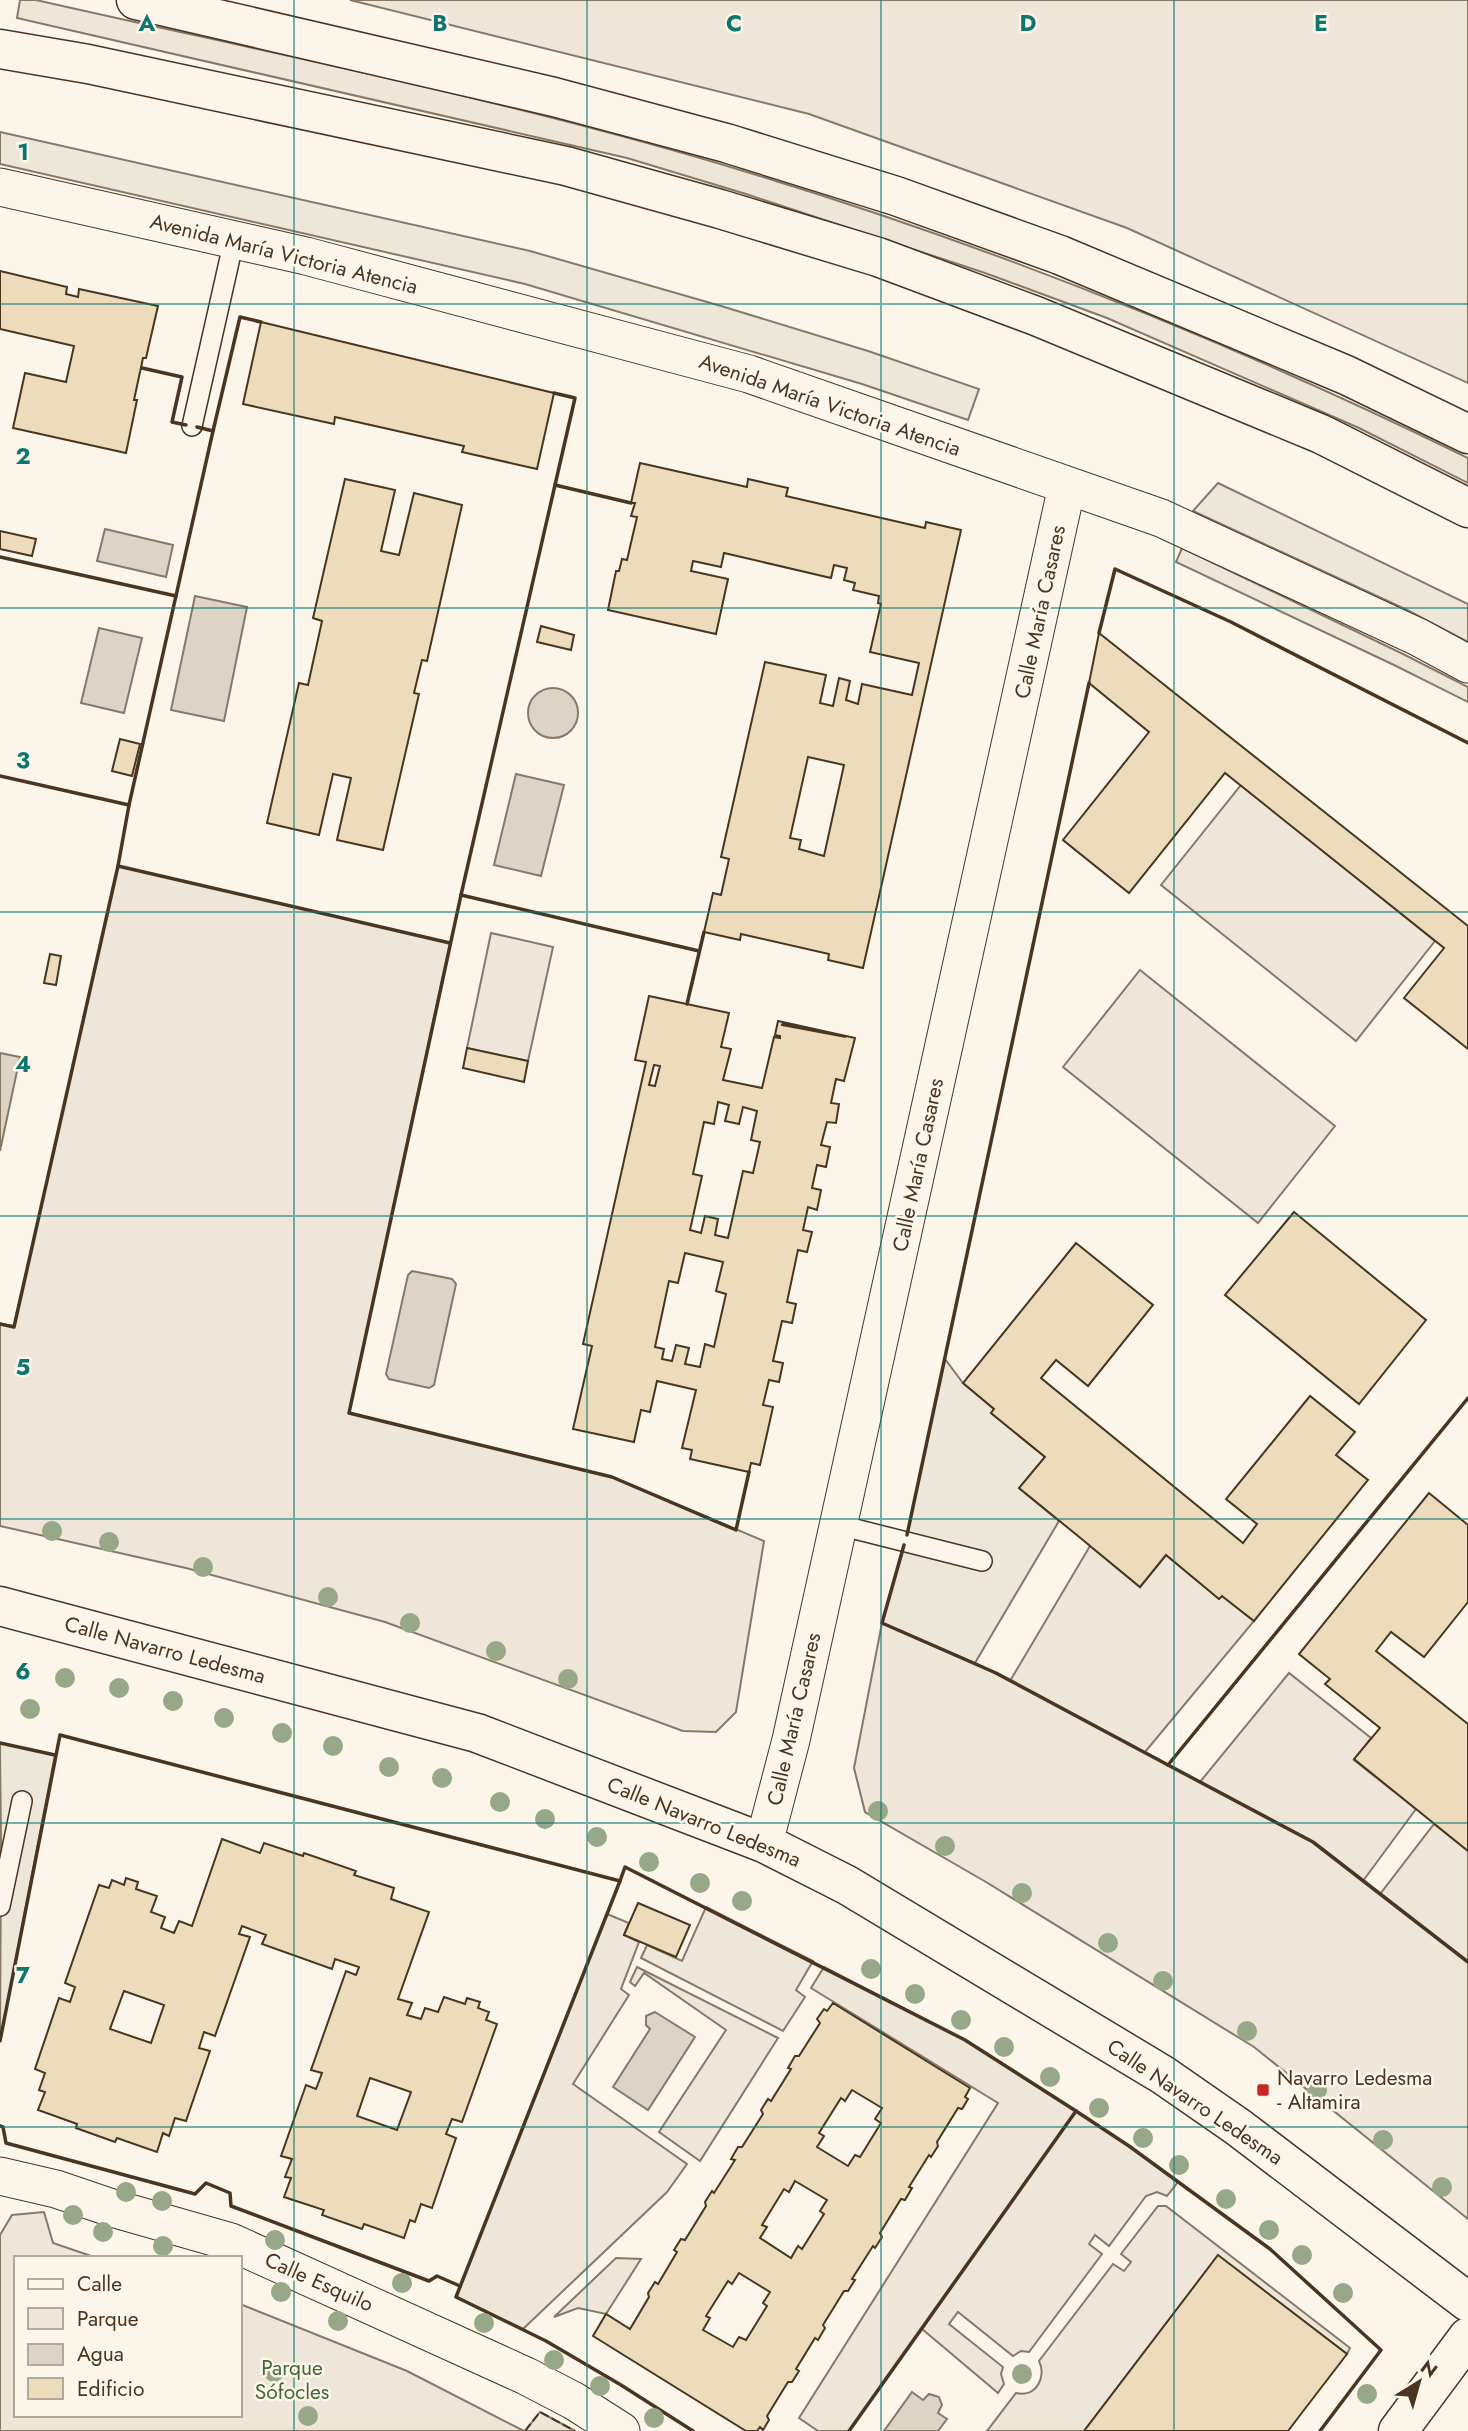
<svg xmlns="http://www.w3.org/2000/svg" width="1468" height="2431" font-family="Jost,sans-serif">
  <rect width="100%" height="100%" fill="#fbf6e9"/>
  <g fill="#ede6d9" stroke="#887966" stroke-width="2">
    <path d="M20 0H36C274 54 516 101 750 173 997 248 1237 345 1468 458V483L1359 428 1107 318 985 273 746 194 627 158 17 18Z"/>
    <polygon points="350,0 1468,0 1468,383 1127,228 809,114"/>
    <polygon points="1241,785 1435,941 1356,1041 1161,885"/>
    <polygon points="118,866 450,943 349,1413 612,1477 764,1541 736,1712 716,1732 683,1731 385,1622 186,1568 0,1526 0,1324 14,1326"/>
    <polygon points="491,933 553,947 528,1061 467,1048"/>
    <polygon points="1140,970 1335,1126 1258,1223 1063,1067"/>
    <polygon points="1090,1546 1140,1587 1166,1555 1219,1599 1222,1596 1254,1621 1145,1752 1200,1782 1289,1673 1371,1738 1354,1760 1416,1809 1363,1881 1380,1894 1434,1824 1468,1851 1468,2219 1254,2047 986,1882 865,1812 854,1768 882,1623 975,1663 1010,1681"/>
    <polygon points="706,1907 813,1961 796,1990 805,1997 783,2031 641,1958 647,1945 682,1961"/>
    <polygon points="607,1914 629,1923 624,1935 639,1942 621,1989 629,1995 573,2084 687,2164 667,2192 523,2329 456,2297"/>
    <polygon points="637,1967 778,2038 700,2161 659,2132 726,2030 644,1973 635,1986 630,1982"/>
    <polygon points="824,1967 965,2040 1129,2146 1178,2182 1167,2196 1157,2192 1146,2196 1109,2246 1095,2235 1089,2244 1102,2254 1029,2352 1021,2351 1013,2356 958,2312 949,2324 1003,2367 1001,2374 1004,2384 998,2393 922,2329 849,2431 818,2431 799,2418 998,2103 811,1988"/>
    <path d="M1158 2206H1166L1350 2348 1347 2354 1218 2256 1084 2431H987L1016 2393C1036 2398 1047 2377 1039 2361L1113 2264 1124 2271 1131 2262 1121 2254Z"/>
    <polygon points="44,2212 53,2243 97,2258 16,2258 16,2415 240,2415 240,2304 407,2371 524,2431 0,2431 0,2235 12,2215"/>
    <polygon points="616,2258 641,2259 606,2314 578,2308 554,2317"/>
    <polygon points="540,2412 575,2431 525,2431"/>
  </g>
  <g fill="#ede7d9" stroke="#887966" stroke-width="2">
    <polygon points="0,132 530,251 721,306 868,351 979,389 968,420 862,384 525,284 0,164"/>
    <polygon points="1218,483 1468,604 1468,642 1405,609 1193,511"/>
    <polygon points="1182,548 1401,653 1468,687 1468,702 1394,665 1176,562"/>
    <polygon points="945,1359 963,1383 994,1409 991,1413 1045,1457 1019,1488 1059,1521 975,1663 882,1623 906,1540"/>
    <polygon points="0,1743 55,1755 0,2041 1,1850"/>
  </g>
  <g fill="#dcd4c6" stroke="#887966" stroke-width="2">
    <polygon points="105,529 173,545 166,577 97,561"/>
    <polygon points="195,596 247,607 224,721 171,710"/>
    <polygon points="99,628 142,638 124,713 81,703"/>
    <circle cx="553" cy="713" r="25"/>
    <polygon points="516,774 564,785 541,876 494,865"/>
    <polygon points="0,1053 20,1057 0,1151"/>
    <polygon points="412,1271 452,1279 456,1284 434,1385 429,1388 389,1379 386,1374 408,1275"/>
    <polygon points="655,2012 695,2037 648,2110 613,2087 650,2029 646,2025 646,2016"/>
    <polygon points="912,2392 923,2400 929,2394 939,2397 942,2405 938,2413 947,2419 938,2431 884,2431"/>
  </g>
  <g fill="#ecdcbc" stroke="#4a3520" stroke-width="2" fill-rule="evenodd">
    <polygon points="0,271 67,287 66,294 78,297 79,289 158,306 146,358 143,358 134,400 137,400 126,453 13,428 25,373 66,382 74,346 0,329"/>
    <polygon points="261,322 554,393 537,469 462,452 464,446 335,417 334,424 243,404"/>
    <path d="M640 463 747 487 748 479 788 488 786 496 925 528 926 522 961 530 863 968 828 960 829 954 741 934 740 940 704 932 713 893 721 895 729 859 721 857 765 662 826 675 820 703 833 706 839 678 850 681 846 700 858 704 862 684 912 695 919 663 870 652 881 604 878 603 879 596 853 590 855 583 844 580 847 568 834 565 831 578 724 553 721 567 693 561 691 571 728 579 716 634 608 610 616 571H619L622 559 627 560 637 517 631 516 635 503H631ZM808 757 844 765 824 856 799 849 801 840 790 838Z"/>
    <polygon points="345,479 395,490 381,551 399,555 414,493 462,505 427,661 422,660 414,693 419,694 383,850 337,840 351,778 333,774 319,835 267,823 299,683 308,685 322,621 313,618"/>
    <polygon points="0,531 36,539 32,556 0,549"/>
    <polygon points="541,626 574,635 571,650 537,642"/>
    <polygon points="1099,633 1468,926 1468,1049 1404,998 1444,948 1225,773 1129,893 1063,840 1149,732 1089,683"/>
    <polygon points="120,739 140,744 132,776 112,771"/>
    <polygon points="50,954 61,956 56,985 44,983"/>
    <path d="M649 996 729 1013 721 1047 731 1049 723 1080 762 1088 774 1037 780 1038V1036L775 1035 778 1021 855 1038 844 1081 836 1079 831 1103 839 1104 836 1123 827 1122 821 1145 830 1147 826 1167 817 1165 812 1188 821 1190 817 1210 808 1207 803 1230 812 1232 807 1252 798 1250 787 1302 796 1304 792 1323 782 1321 773 1361 783 1363 779 1382 769 1380 763 1405 773 1407 760 1465 751 1463 749 1472 690 1459 692 1450 682 1448 696 1390 657 1381 650 1412 641 1410 634 1442 573 1429 592 1346 583 1344 646 1062 635 1060ZM783 1023 846 1037 782 1025ZM654 1065 660 1066 655 1086 649 1085ZM718 1102 729 1105 725 1121 739 1124 743 1107 757 1111 751 1140 760 1142 753 1173 743 1171 728 1238 715 1235 718 1219 705 1216 701 1233 690 1230 702 1176 693 1174 704 1122 714 1124ZM685 1253 723 1262 716 1291 726 1294 714 1347 705 1344 700 1367 685 1364 689 1348 676 1345 672 1361 662 1359 664 1349 655 1347 669 1281 678 1283Z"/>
    <polygon points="467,1048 528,1061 524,1082 463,1068"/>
    <polygon points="1294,1212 1426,1320 1359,1404 1225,1295"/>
    <polygon points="1076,1243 1153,1305 1088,1386 1056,1360 1041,1378 1243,1543 1257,1524 1226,1499 1310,1396 1355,1432 1336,1455 1368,1480 1254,1621 1222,1596 1219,1599 1166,1555 1140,1587 1078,1536 1019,1488 1045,1457 991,1413 994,1409 963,1383"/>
    <polygon points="1429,1493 1468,1525 1468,1602 1424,1657 1391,1632 1376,1651 1468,1724 1468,1851 1354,1759 1380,1728 1325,1684 1330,1679 1299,1654"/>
    <path d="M222 1839 260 1853 264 1843 303 1856 304 1853 356 1871 354 1875 394 1888 391 1899 429 1912 398 1999 412 2003 407 2015 421 2019 425 2008 438 2012 444 1997 465 2004 467 1998 480 2002 478 2008 489 2012 486 2020 497 2024 462 2122 452 2119 446 2134 456 2138 432 2208 421 2204 415 2222 410 2220 404 2238 364 2224 362 2229 322 2215 324 2210 284 2197 291 2178 285 2177 292 2159 281 2156 306 2085 316 2089 322 2073 311 2070 346 1971 356 1975 359 1967 335 1959 332 1969 262 1944 266 1935 242 1926 239 1934 250 1937 215 2036 204 2032 199 2048 210 2051 186 2121 175 2118 169 2136 163 2133 157 2152 117 2138 115 2142 76 2128 77 2124 38 2110 45 2092 39 2090 45 2073 35 2069 59 1998 70 2002 75 1987 65 1983 99 1885 109 1888 112 1880 124 1885 126 1878 138 1882 136 1889 157 1896 151 1912 165 1917 161 1928 174 1933 179 1921 192 1926ZM124 1991 164 2005 151 2043 110 2029ZM370 2078 411 2092 397 2130 357 2116Z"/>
    <polygon points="638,1903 690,1925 676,1957 624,1935"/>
    <path d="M833 2003 970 2088 965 2097 968 2099 962 2109 958 2108 937 2142 938 2146 931 2157 929 2155 909 2187 912 2188 905 2200 901 2199 880 2233 882 2237 875 2248 873 2246 852 2279 855 2280 848 2291H844L823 2325 825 2328 818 2340 815 2338 796 2369 799 2371 792 2382H788L767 2416 769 2420 763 2430 760 2427 757 2431H746L593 2336 606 2314 630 2329 649 2297 648 2293 655 2282 658 2284 677 2252 674 2250 681 2239 685 2240 706 2206 705 2202 712 2191 714 2193 735 2160 731 2159 738 2147H742L763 2114 761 2110 768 2099 771 2101 791 2069 788 2068 795 2056H799L820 2023 817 2019 824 2009 827 2011ZM852 2090 882 2108 875 2119 881 2123 860 2157 855 2155 848 2166 817 2147 824 2136 819 2133 841 2098 845 2101ZM795 2181 827 2200 820 2211 824 2214 802 2249 798 2246 791 2258 760 2238 767 2227 762 2225 784 2189 789 2192ZM739 2273 770 2292 763 2303 767 2306 746 2340 739 2337 733 2347 703 2330 710 2318 706 2316 728 2281 732 2284Z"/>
    <polygon points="1218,2255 1347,2354 1304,2410 1288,2431 1084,2431"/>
  </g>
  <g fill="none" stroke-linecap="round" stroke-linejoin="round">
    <defs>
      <g id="service">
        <polyline points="192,426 234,240"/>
        <polyline points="839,1525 982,1561"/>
        <polyline points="0,1906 22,1801"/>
      </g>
      <g id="minor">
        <polyline points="0,187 306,256 749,374 1161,518 1418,637 1468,664"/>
        <polyline points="764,1843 791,1740 1067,486"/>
        <polyline points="0,2176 56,2189 112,2208 231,2242 526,2376 574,2401 621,2431"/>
      </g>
      <polyline id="tertiary" points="1398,2431 1468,2337"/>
      <g id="secondary">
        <polyline points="136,0 554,97 726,143 896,196 1060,255 1346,375 1468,434"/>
        <polyline points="0,49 88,64 566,166 720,209 878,257 1036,316 1321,434 1468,508"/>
        <polyline points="0,1606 477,1733 764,1843 847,1885 1163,2075 1238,2127 1468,2302"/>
      </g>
    </defs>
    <use href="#service" stroke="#4a3520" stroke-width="22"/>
    <use href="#minor" stroke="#4a3520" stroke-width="39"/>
    <use href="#tertiary" stroke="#4a3520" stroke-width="41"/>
    <use href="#secondary" stroke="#4a3520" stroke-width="41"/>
    <use href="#service" stroke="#fbf6e9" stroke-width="19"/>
    <use href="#minor" stroke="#fbf6e9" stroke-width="37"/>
    <use href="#tertiary" stroke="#fbf6e9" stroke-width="38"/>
    <use href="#secondary" stroke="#fbf6e9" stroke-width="38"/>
    <polyline stroke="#4a3520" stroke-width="2" stroke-dasharray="9 3.5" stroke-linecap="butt" points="525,2431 540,2412 575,2431"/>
    <g stroke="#4a3520" stroke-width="3.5">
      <polyline points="142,368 182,377 172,422 186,425"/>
      <polyline points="554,393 575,398 555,485"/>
      <polyline points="213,431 240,317 261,322"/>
      <polyline points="631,503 555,485 461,895 699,951"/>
      <polyline points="0,557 176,596"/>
      <polyline points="1099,633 1115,569 1231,622 1468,743"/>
      <polyline points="0,776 129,805 213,431 197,427"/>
      <polyline points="129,805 118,866 450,943"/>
      <polyline points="461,895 349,1413 612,1477 736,1530 749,1472"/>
      <polyline points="687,1004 704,932"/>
      <polyline points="0,1324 14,1327 118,866"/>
      <polyline points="907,1535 1089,683"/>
      <polyline points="904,1545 882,1623 996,1673 1168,1765 1468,1398"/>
      <polyline points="0,1743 55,1755"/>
      <polyline points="1168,1765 1313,1842 1468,1962"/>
      <polyline points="620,1881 625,1867 965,2040 1076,2111 849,2431"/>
      <polyline points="0,2041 60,1735 620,1881 456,2297 546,2341 621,2385 693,2431"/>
      <polyline points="1076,2111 1129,2146 1270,2249 1381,2350 1320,2431"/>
      <polyline points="0,2126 3,2127 6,2143 195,2194 206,2183 230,2193 231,2206 429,2281 437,2276 460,2286"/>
    </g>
  </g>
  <g fill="#96a887">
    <circle cx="52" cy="1531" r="10"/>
    <circle cx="109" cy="1542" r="10"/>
    <circle cx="203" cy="1567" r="10"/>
    <circle cx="328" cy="1597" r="10"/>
    <circle cx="410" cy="1623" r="10"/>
    <circle cx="496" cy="1651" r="10"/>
    <circle cx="65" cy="1678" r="10"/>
    <circle cx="568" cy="1679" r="10"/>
    <circle cx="119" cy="1688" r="10"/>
    <circle cx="173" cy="1701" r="10"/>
    <circle cx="30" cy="1709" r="10"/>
    <circle cx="224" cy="1718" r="10"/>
    <circle cx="282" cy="1733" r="10"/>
    <circle cx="333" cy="1746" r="10"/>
    <circle cx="389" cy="1767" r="10"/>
    <circle cx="442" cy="1778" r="10"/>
    <circle cx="500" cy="1802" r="10"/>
    <circle cx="878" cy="1811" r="10"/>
    <circle cx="545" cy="1819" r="10"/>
    <circle cx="597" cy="1837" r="10"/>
    <circle cx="945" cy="1846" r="10"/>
    <circle cx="649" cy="1862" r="10"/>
    <circle cx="700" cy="1883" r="10"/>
    <circle cx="1022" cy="1893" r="10"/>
    <circle cx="742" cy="1901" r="10"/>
    <circle cx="1108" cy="1943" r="10"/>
    <circle cx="871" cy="1969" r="10"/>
    <circle cx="1163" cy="1981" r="10"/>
    <circle cx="915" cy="1994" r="10"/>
    <circle cx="961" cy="2020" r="10"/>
    <circle cx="1247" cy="2031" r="10"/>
    <circle cx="1004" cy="2047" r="10"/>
    <circle cx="1050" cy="2077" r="10"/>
    <circle cx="1317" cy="2090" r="10"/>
    <circle cx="1099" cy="2108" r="10"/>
    <circle cx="1143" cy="2138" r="10"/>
    <circle cx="1383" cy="2140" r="10"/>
    <circle cx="1179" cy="2165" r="10"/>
    <circle cx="1442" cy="2187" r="10"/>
    <circle cx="126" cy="2192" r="10"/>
    <circle cx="1226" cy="2199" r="10"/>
    <circle cx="162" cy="2201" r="10"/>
    <circle cx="73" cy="2215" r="10"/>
    <circle cx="1269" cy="2230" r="10"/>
    <circle cx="103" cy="2232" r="10"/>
    <circle cx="275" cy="2240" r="10"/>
    <circle cx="163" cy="2246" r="10"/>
    <circle cx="1302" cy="2255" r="10"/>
    <circle cx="402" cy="2283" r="10"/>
    <circle cx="281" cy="2292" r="10"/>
    <circle cx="1343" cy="2293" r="10"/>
    <circle cx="338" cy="2321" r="10"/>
    <circle cx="484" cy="2323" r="10"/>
    <circle cx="554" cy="2360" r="10"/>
    <circle cx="274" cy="2372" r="10"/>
    <circle cx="1022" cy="2374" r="10"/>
    <circle cx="600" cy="2386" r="10"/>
    <circle cx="1367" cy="2394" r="10"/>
    <circle cx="308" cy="2416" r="10"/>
    <circle cx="654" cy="2418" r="10"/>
  </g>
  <path fill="none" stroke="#0f766e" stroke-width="2" stroke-opacity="0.55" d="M294 0V2431M587 0V2431M881 0V2431M1174 0V2431M0 304H1468M0 608H1468M0 912H1468M0 1216H1468M0 1519H1468M0 1823H1468M0 2127H1468"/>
  <rect fill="#c62828" stroke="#fbf6e9" stroke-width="2.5" x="1256" y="2083" width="14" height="14" rx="3.5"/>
  <g text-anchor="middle" stroke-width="5" stroke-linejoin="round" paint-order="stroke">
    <g font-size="21" fill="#4a3520" stroke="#fbf6e9">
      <text transform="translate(284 254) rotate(14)" y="7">Avenida María Victoria Atencia</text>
      <text transform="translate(830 405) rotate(19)" y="7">Avenida María Victoria Atencia</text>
      <text transform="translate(1040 612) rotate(-78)" y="7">Calle María Casares</text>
      <text transform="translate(918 1165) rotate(-78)" y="7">Calle María Casares</text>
      <text transform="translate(165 1650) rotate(15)" y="7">Calle Navarro Ledesma</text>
      <text transform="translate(794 1719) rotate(-77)" y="7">Calle María Casares</text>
      <text transform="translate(704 1822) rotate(22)" y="7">Calle Navarro Ledesma</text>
      <text transform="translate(1195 2102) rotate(34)" y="7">Calle Navarro Ledesma</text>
      <text transform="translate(319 2282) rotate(24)" y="7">Calle Esquilo</text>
    </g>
    <g font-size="21" fill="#4a3520" stroke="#fbf6e9" text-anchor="start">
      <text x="1277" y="2085">Navarro Ledesma<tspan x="1277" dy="24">- Altamira</tspan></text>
    </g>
    <g font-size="21" fill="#436837" stroke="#fbf6e9">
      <text x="292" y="2375">Parque<tspan x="292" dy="24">Sófocles</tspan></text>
    </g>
  </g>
  <g font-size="23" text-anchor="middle" font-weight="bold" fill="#0f766e" stroke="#fbf6e9" stroke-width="5" stroke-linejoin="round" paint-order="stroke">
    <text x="147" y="31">A</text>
    <text x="440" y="31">B</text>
    <text x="734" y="31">C</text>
    <text x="1028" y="31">D</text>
    <text x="1321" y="31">E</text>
    <text x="23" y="160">1</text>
    <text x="23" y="464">2</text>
    <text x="23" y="768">3</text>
    <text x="23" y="1072">4</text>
    <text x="23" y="1375">5</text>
    <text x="23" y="1679">6</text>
    <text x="23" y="1983">7</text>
  </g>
  <rect x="14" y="2256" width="228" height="161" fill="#fbf6e9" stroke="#b4a999" stroke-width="2"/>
  <rect x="28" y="2279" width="35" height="10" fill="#fbf6e9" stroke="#b4a999" stroke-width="2"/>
  <text x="77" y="2291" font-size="21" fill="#4a3520">Calle</text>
  <rect x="28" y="2308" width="35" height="21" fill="#ede6d9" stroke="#b4a999" stroke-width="2"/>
  <text x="77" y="2326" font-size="21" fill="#4a3520">Parque</text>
  <rect x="28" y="2344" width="35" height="21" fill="#dcd4c6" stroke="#b4a999" stroke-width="2"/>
  <text x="77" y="2361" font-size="21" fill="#4a3520">Agua</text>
  <rect x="28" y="2378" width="35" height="21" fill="#ecdcbc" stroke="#b4a999" stroke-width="2"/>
  <text x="77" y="2396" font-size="21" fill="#4a3520">Edificio</text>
  <g transform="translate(1419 2382) rotate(37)" stroke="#fbf6e9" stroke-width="5" paint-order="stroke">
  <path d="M0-5L12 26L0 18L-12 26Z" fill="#4a3520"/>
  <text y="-10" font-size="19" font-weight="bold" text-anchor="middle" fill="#4a3520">N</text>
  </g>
</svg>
